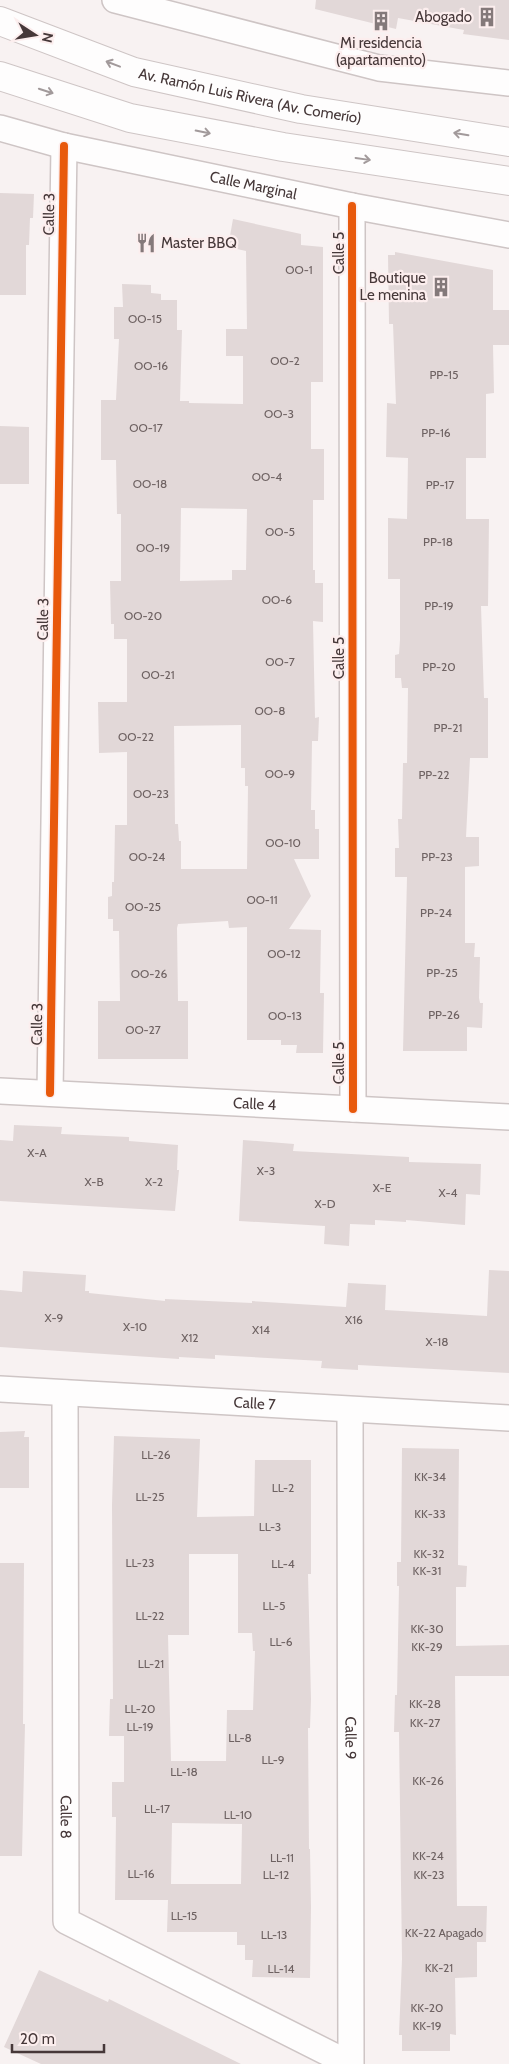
<svg xmlns="http://www.w3.org/2000/svg" width="509" height="2064" font-family="Cabin,sans-serif">
  <rect width="100%" height="100%" fill="#f8f2f2"/>
  <g fill="#e2d8d8" fill-rule="evenodd">
    <polygon points="316,0 509,0 509,40 463,34 464,30 398,18 396,29 315,9"/>
    <polygon points="0,193 34,194 33,218 30,218 29,245 26,245 26,295 0,295"/>
    <path d="M233 219 301 234V245L323 247V382H311V449H324V500H313V570H315V583H323V622L313 621 315 718 319 717 318 741H312L311 810H315V829H319V859H294L311 896 289 929 321 930 320 993H324L323 1053H296L297 1045H281V1040H247V927L229 928 228 921 178 924 177 928 178 1001H188V1059H98V1001H120L119 931H113V919H108V897L112 896V882H114L115 825H127V752L99 753 98 702H127V639H114V624H111L110 581H121V514H117L116 460H101V400H116L119 339H114V307H123L122 284 151 285V293L161 294V300H177V330H182L180 401H189V403L243 404V356H226V329H247L246 251 228 247ZM181 508 247 509 246 570H232V580L180 581ZM241 725V768H245V786H248L247 869H181V841H179L178 824H175L174 726Z"/>
    <polygon points="395,252 493,270 493,310 509,310 509,345 493,345 494,393 486,394 486,458 466,458 466,519 489,519 488,606 481,606 484,698 488,698 488,758 470,758 466,837 479,837 479,866 465,867 465,943 475,943 474,957 480,957 479,998 480,1003 483,1003 482,1028 467,1027 467,1051 403,1051 407,877 395,877 395,848 399,848 398,819 402,819 403,763 407,763 408,688 402,688 401,678 395,678 395,655 399,654 400,640 400,579 388,579 388,518 407,519 408,458 386,457 387,403 396,404 393,324 389,324 388,255 395,255"/>
    <polygon points="0,426 29,427 29,484 0,484"/>
    <polygon points="14,1125 62,1127 61,1134 129,1137 129,1141 178,1145 177,1170 179,1170 175,1211 0,1201 0,1140 13,1141"/>
    <polygon points="243,1140 294,1144 293,1151 409,1157 409,1162 481,1164 480,1195 466,1194 465,1225 406,1220 406,1222 375,1220 375,1225 350,1224 349,1246 324,1244 325,1226 239,1221"/>
    <polygon points="489,1270 509,1271 509,1373 358,1365 358,1370 321,1368 322,1361 215,1355 215,1359 179,1357 179,1359 0,1347 0,1290 22,1292 23,1271 86,1275 85,1291 89,1291 89,1293 165,1301 165,1299 252,1303 252,1301 346,1307 348,1283 386,1285 385,1310 487,1316"/>
    <polygon points="25,1431 24,1437 29,1437 29,1488 0,1488 0,1432"/>
    <path d="M114 1436 200 1439 197 1517 254 1516 255 1460H311V1574H308L311 1699 310 1728H308L309 1849H310L311 1907 310 1978 252 1977 253 1960H245V1945H237V1932H167L168 1900H115L116 1817H112V1782H124V1736H109L110 1699H113L112 1505ZM189 1554H238V1633H252L253 1651H255L253 1710H227L226 1761H171L168 1635H189ZM172 1823 242 1824 241 1884H171Z"/>
    <polygon points="402,1448 459,1449 458,1565 467,1566 466,1587 456,1587 456,1646 509,1645 509,1676 455,1676 457,1906 487,1906 486,1942 477,1942 477,1977 455,1978 456,2035 450,2034 450,2051 402,2051 402,2035 399,2035 402,1959 399,1732 394,1732 395,1695 397,1695 399,1586 397,1586 397,1562 401,1562"/>
    <polygon points="0,1563 24,1563 23,1724 25,1724 22,1856 0,1856"/>
    <polygon points="39,1970 108,2002 109,1999 241,2064 41,2064 4,2047"/>
  </g>
  <g fill="none" stroke-linecap="round" stroke-linejoin="round">
    <defs>
      <g id="minor">
        <polyline points="115,0 379,68 509,83"/>
        <path id="s1" d="M0 128 64 146 352 206 509 235"/>
        <polyline points="352,206 353,1109"/>
        <path id="s2" d="M0 1091 509 1117"/>
        <polyline points="50,1093 64,146"/>
        <path id="s3" d="M0 1389 509 1418"/>
        <path id="s4" d="M65 1393 66 1921 350 2064"/>
        <path id="s5" d="M350 1410 351 2064"/>
      </g>
      <g id="trunk">
        <path id="s6" d="M0 21 134 72 301 109 509 142"/>
        <polyline points="0,76 130,118 283,147 509,181"/>
      </g>
    </defs>
    <use href="#minor" stroke="#cec5c5" stroke-width="28"/>
    <use href="#trunk" stroke="#cec5c5" stroke-width="30"/>
    <use href="#minor" stroke="#fefdfd" stroke-width="25"/>
    <use href="#trunk" stroke="#fefdfd" stroke-width="28"/>
    <defs>
      <g id="cycleway">
        <polyline points="352,206 353,1109"/>
        <polyline points="50,1093 64,146"/>
      </g>
    </defs>
    <use href="#cycleway" stroke="#fceeee" stroke-width="11"/>
    <use href="#cycleway" stroke="#e8590c" stroke-width="8"/>
  </g>
  <defs><path id="oneway-shaft" d="M-6 0H5M1.5-3L5.5 0L1.5 3" fill="none" stroke-width="1.6" stroke-linecap="round" stroke-linejoin="round" transform="scale(1.25)"/></defs>
  <g stroke="#a29a9b">
    <use href="#oneway-shaft" transform="translate(113 64) rotate(-159)"/>
    <use href="#oneway-shaft" transform="translate(46 91) rotate(18)"/>
    <use href="#oneway-shaft" transform="translate(203 132) rotate(11)"/>
    <use href="#oneway-shaft" transform="translate(461 134) rotate(-171)"/>
    <use href="#oneway-shaft" transform="translate(363 159) rotate(8)"/>
  </g>
  <defs>
    <symbol id="building-bare" viewBox="-9 -9 18 18"><path d="M-4-6H4V6H1V3H-1V6H-4ZM-2.5-4.3h1.7v1.8h-1.7ZM.8-4.3h1.7v1.8H.8ZM-2.5-1h1.7V.8h-1.7ZM.8-1h1.7V.8H.8Z" fill="#84797a" stroke="#fceeee" stroke-width="2.5" paint-order="stroke"/></symbol>
    <symbol id="restaurant-bare" viewBox="-9 -9 18 18"><path d="M-5-6h1v4h1v-4h1v4h1v-4h1v5L-1.5 .5V6h-2V.5L-5-1ZM5-6V6H3V1.5H1.5Q1.5-4 5-6Z" fill="#84797a" stroke="#fceeee" stroke-width="2.5" paint-order="stroke"/></symbol>
  </defs>
  <g fill-rule="evenodd">
    <use href="#building-bare" x="473" y="3" width="28" height="28"/>
    <use href="#building-bare" x="367" y="7" width="28" height="28"/>
    <use href="#restaurant-bare" x="132" y="229" width="28" height="28"/>
    <use href="#building-bare" x="427" y="273" width="28" height="28"/>
  </g>
  <g text-anchor="middle" stroke-width="4.5" stroke-linejoin="round" paint-order="stroke">
    <g font-size="12" fill="#6e6262">
      <text x="299" y="274">OO-1</text>
      <text x="145" y="323">OO-15</text>
      <text x="285" y="365">OO-2</text>
      <text x="151" y="370">OO-16</text>
      <text x="444" y="379">PP-15</text>
      <text x="279" y="418">OO-3</text>
      <text x="146" y="432">OO-17</text>
      <text x="436" y="437">PP-16</text>
      <text x="267" y="481">OO-4</text>
      <text x="150" y="488">OO-18</text>
      <text x="440" y="489">PP-17</text>
      <text x="280" y="536">OO-5</text>
      <text x="438" y="546">PP-18</text>
      <text x="153" y="552">OO-19</text>
      <text x="277" y="604">OO-6</text>
      <text x="439" y="610">PP-19</text>
      <text x="143" y="620">OO-20</text>
      <text x="280" y="666">OO-7</text>
      <text x="439" y="671">PP-20</text>
      <text x="158" y="679">OO-21</text>
      <text x="270" y="715">OO-8</text>
      <text x="448" y="732">PP-21</text>
      <text x="136" y="741">OO-22</text>
      <text x="280" y="778">OO-9</text>
      <text x="434" y="779">PP-22</text>
      <text x="151" y="798">OO-23</text>
      <text x="283" y="847">OO-10</text>
      <text x="147" y="861">OO-24</text>
      <text x="437" y="861">PP-23</text>
      <text x="262" y="904">OO-11</text>
      <text x="143" y="911">OO-25</text>
      <text x="436" y="917">PP-24</text>
      <text x="284" y="958">OO-12</text>
      <text x="442" y="977">PP-25</text>
      <text x="149" y="978">OO-26</text>
      <text x="444" y="1019">PP-26</text>
      <text x="285" y="1020">OO-13</text>
      <text x="143" y="1034">OO-27</text>
      <text x="37" y="1157">X-A</text>
      <text x="266" y="1175">X-3</text>
      <text x="94" y="1186">X-B</text>
      <text x="154" y="1186">X-2</text>
      <text x="382" y="1192">X-E</text>
      <text x="448" y="1197">X-4</text>
      <text x="325" y="1208">X-D</text>
      <text x="54" y="1322">X-9</text>
      <text x="354" y="1324">X16</text>
      <text x="135" y="1331">X-10</text>
      <text x="261" y="1334">X14</text>
      <text x="190" y="1342">X12</text>
      <text x="437" y="1346">X-18</text>
      <text x="156" y="1459">LL-26</text>
      <text x="430" y="1481">KK-34</text>
      <text x="283" y="1492">LL-2</text>
      <text x="150" y="1501">LL-25</text>
      <text x="430" y="1518">KK-33</text>
      <text x="270" y="1531">LL-3</text>
      <text x="429" y="1558">KK-32</text>
      <text x="140" y="1567">LL-23</text>
      <text x="283" y="1568">LL-4</text>
      <text x="427" y="1575">KK-31</text>
      <text x="274" y="1610">LL-5</text>
      <text x="150" y="1620">LL-22</text>
      <text x="427" y="1633">KK-30</text>
      <text x="281" y="1646">LL-6</text>
      <text x="427" y="1651">KK-29</text>
      <text x="151" y="1668">LL-21</text>
      <text x="425" y="1708">KK-28</text>
      <text x="140" y="1713">LL-20</text>
      <text x="425" y="1727">KK-27</text>
      <text x="140" y="1731">LL-19</text>
      <text x="240" y="1742">LL-8</text>
      <text x="273" y="1764">LL-9</text>
      <text x="184" y="1776">LL-18</text>
      <text x="428" y="1785">KK-26</text>
      <text x="157" y="1813">LL-17</text>
      <text x="238" y="1819">LL-10</text>
      <text x="428" y="1860">KK-24</text>
      <text x="282" y="1862">LL-11</text>
      <text x="141" y="1878">LL-16</text>
      <text x="276" y="1879">LL-12</text>
      <text x="429" y="1879">KK-23</text>
      <text x="184" y="1920">LL-15</text>
      <text x="444" y="1937">KK-22 Apagado</text>
      <text x="274" y="1939">LL-13</text>
      <text x="439" y="1972">KK-21</text>
      <text x="281" y="1973">LL-14</text>
      <text x="427" y="2012">KK-20</text>
      <text x="427" y="2030">KK-19</text>
    </g>
    <g font-size="15" fill="#463839" stroke="#fceeee" text-anchor="end">
      <text x="472" y="22">Abogado</text>
      <text x="381" y="48" text-anchor="middle">Mi residencia<tspan x="381" dy="17">(apartamento)</tspan></text>
      <text x="161" y="248" text-anchor="start">Master BBQ</text>
      <text x="426" y="283">Boutique<tspan x="426" dy="17">Le menina</tspan></text>
    </g>
    <g font-size="15" fill="#463839" stroke="#fceeee">
      <text dy="5" stroke="none"><textPath href="#s6" startOffset="262">Av. Ramón Luis Rivera (Av. Comerío)</textPath></text>
      <text dy="5" stroke="none"><textPath href="#s1" startOffset="260">Calle Marginal</textPath></text>
      <text transform="translate(49 214) rotate(-89)" y="5">Calle 3</text>
      <text transform="translate(339 253) rotate(-90)" y="5">Calle 5</text>
      <text transform="translate(43 619) rotate(-89)" y="5">Calle 3</text>
      <text transform="translate(339 658) rotate(-90)" y="5">Calle 5</text>
      <text transform="translate(37 1024) rotate(-89)" y="5">Calle 3</text>
      <text transform="translate(339 1063) rotate(-90)" y="5">Calle 5</text>
      <text dy="5" stroke="none"><textPath href="#s2" startOffset="255">Calle 4</textPath></text>
      <text dy="5" stroke="none"><textPath href="#s3" startOffset="255">Calle 7</textPath></text>
      <text dy="5" stroke="none"><textPath href="#s5" startOffset="328">Calle 9</textPath></text>
      <text dy="5" stroke="none"><textPath href="#s4" startOffset="424">Calle 8</textPath></text>
    </g>
  </g>
  <g transform="translate(35 35) rotate(102)" stroke="#fceeee" stroke-width="4" paint-order="stroke">
  <path d="M0-4L9 19L0 12L-9 19Z" fill="#463839"/>
  <text y="-8" font-size="14" font-weight="bold" text-anchor="middle" fill="#463839">N</text>
  </g>
  <path d="M12 2044v8h92v-8" fill="none" stroke="#463839" stroke-width="2.5"/>
  <text x="20" y="2044" font-size="15" fill="#463839" stroke="#fceeee" stroke-width="4" paint-order="stroke">20 m</text>
</svg>
